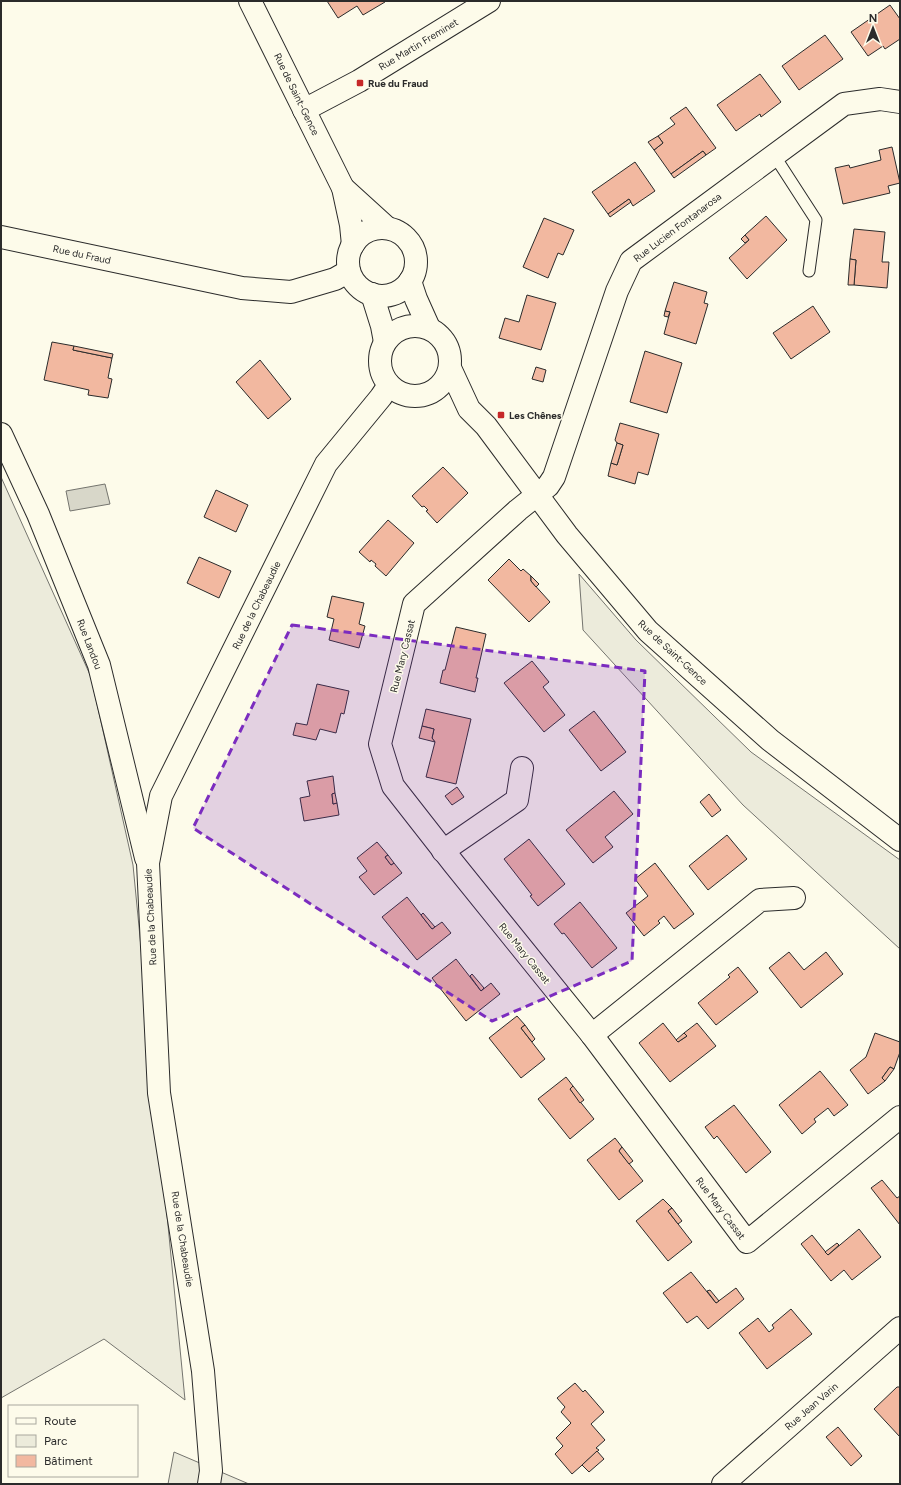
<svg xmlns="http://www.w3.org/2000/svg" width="901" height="1485" font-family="Figtree,sans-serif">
  <rect width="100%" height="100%" fill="#fdfbea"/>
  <g fill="#ecebdb" stroke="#74746e">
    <polygon points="1,477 91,677 133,865 185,1400 104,1339 1,1398"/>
    <polygon points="579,574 636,640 751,752 900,860 900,949 743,805 583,630"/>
    <polygon points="174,1452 249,1484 168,1484"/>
  </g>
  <polygon fill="#d8d7c9" stroke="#74746e" points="105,484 110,504 70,511 66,491"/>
  <g fill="#f2b8a0" stroke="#2b2b2b">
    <polygon points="327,1 384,1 385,2 363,15 357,6 338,18"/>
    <polygon points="890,5 900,19 900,39 885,49 883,46 868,56 851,32"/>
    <polygon points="825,35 843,59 799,90 782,66"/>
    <polygon points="760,74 781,102 761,117 760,114 736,131 717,105"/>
    <polygon points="686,107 716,148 706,155 703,151 671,174 654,150 663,143 658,136 675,124 670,118"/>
    <polygon points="658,136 663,143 654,150 648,142"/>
    <polygon points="892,147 900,183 888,186 890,193 843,204 835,168 849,165 850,168 881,160 879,150"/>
    <polygon points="703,151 706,155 674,178 671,174"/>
    <polygon points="635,162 655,191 633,206 629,199 608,214 592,192"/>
    <polygon points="629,199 631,202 610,217 608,214"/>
    <polygon points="766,216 787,240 747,279 729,258 749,240 745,235"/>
    <polygon points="544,218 574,230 563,255 558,253 548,278 523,267"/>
    <polygon points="854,229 885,232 882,262 889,262 887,288 854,285 856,260 850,259"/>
    <polygon points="745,235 749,240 745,243 741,239"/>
    <polygon points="850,259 856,260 854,285 848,285"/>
    <polygon points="674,282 707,292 704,303 708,304 696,344 664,334 670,312 665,311"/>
    <polygon points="527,295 556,303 541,350 499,338 505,318 519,322"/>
    <polygon points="813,306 830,332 791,359 773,333"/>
    <polygon points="665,311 670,312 668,317 664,316"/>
    <polygon points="52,342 74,346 73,350 112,358 108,378 112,379 108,398 88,395 89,390 44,380"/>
    <polygon points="74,346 113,354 112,358 73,350"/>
    <polygon points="645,351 682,363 667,413 630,402"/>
    <polygon points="260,360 291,399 268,419 236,382"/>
    <polygon points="536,367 546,370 543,382 532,379"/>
    <polygon points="620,423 659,434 648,475 638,472 635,484 608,476 611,463 617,465 623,445 617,443 615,440"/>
    <polygon points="617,443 623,445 617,465 611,463"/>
    <polygon points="443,467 468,493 437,523 426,511 428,510 424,506 422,507 412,496"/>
    <polygon points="216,490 248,505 236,532 204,517"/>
    <polygon points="388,520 414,543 386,576 375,566 376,564 371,560 370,562 359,552"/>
    <polygon points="199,557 231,571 219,598 187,583"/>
    <polygon points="509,559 521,571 523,569 531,576 531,581 550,602 529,622 488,580"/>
    <polygon points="531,576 539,584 536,587 531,581"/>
    <polygon points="332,596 364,603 359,624 365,626 359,648 329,640 334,619 327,617"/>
    <polygon points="456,627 486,634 476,678 478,678 475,692 440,683 443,670 445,670"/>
    <polygon points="532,661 549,682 543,687 565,715 544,732 504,683"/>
    <polygon points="317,684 349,691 344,714 341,713 336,733 320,729 316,740 293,735 296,723 307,725"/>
    <polygon points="426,709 471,719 456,784 426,777 435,742 432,738 434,729 422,726"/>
    <polygon points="594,711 626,752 601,771 569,730"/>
    <polygon points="422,726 434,729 432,738 435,742 419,738"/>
    <polygon points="333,776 335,793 332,794 333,804 337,803 339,815 304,821 300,798 310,796 307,781"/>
    <polygon points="457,787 464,797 452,805 445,796"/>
    <polygon points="614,791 633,814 605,837 613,847 593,863 566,830"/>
    <polygon points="335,793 337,803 333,804 332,794"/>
    <polygon points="709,794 721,810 712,817 700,802"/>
    <polygon points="727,835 747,859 708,890 689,866"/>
    <polygon points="529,839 565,884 538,906 530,896 532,895 504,859"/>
    <polygon points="377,842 388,855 385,857 391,865 394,863 402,873 374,895 359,877 367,871 357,858"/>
    <polygon points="388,855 394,863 391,865 385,857"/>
    <polygon points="655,863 694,914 674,929 664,916 658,921 660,923 644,936 626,913 648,896 635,879"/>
    <polygon points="407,897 432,929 442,922 451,933 417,960 382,917"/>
    <polygon points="580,902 617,948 592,968 564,933 562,934 554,924"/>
    <polygon points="423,913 435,927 432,929 421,915"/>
    <polygon points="789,952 804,970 826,952 843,974 801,1008 769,968"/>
    <polygon points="456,959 481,991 491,983 500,994 466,1021 432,978"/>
    <polygon points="738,967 758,992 716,1025 698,1003 730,977 728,975"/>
    <polygon points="472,974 484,988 481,991 470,976"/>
    <polygon points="517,1016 525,1025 521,1028 545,1059 521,1078 489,1038"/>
    <polygon points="663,1023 678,1042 687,1036 684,1033 697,1023 716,1046 670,1082 639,1043"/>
    <polygon points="525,1025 535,1039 532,1042 521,1028"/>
    <polygon points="684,1033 687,1036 678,1042 676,1040"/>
    <polygon points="875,1033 900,1042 900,1052 894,1069 890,1067 882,1078 885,1081 868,1094 850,1070 866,1057"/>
    <polygon points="890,1067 894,1069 885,1081 882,1078"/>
    <polygon points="820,1071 848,1105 834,1116 828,1108 814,1119 816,1122 802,1134 779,1105"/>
    <polygon points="566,1077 573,1086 570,1089 594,1119 570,1139 538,1099"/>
    <polygon points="573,1086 584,1100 580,1103 570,1089"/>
    <polygon points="734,1105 771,1152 746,1173 717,1136 714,1139 705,1127"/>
    <polygon points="615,1138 622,1147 619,1151 643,1181 619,1200 587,1160"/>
    <polygon points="622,1147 633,1161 629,1164 619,1151"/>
    <polygon points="882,1180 897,1198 900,1196 900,1225 871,1188"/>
    <polygon points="663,1199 672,1208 668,1211 692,1242 668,1261 636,1221"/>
    <polygon points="672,1208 682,1221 678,1224 668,1211"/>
    <polygon points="859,1229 881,1257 852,1280 844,1270 831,1281 801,1244 812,1235 828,1255"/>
    <polygon points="837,1243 839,1245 828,1255 825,1252"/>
    <polygon points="691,1272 716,1303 736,1288 744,1299 708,1329 697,1316 687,1323 663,1293"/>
    <polygon points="710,1290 719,1301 716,1303 707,1291"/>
    <polygon points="791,1309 812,1334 767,1369 739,1333 758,1318 769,1332 774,1328 772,1325"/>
    <polygon points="575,1383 583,1392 585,1390 604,1412 591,1424 605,1440 596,1448 599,1450 572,1474 555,1454 563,1446 556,1438 571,1423 561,1412 565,1407 557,1398"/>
    <polygon points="897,1387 900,1387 900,1437 874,1409"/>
    <polygon points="838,1427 862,1456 851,1466 826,1437"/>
    <polygon points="597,1451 604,1459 589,1472 582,1465"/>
  </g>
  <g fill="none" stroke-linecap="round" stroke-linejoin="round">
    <defs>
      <polyline id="service" points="774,155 816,220 809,271"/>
      <g id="minor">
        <polyline points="900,102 880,99 844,104 631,261 617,291 554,477 548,486 518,510 414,604 380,744 393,786 454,864 592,1035 747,1242 900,1117"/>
        <polyline points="304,110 359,81 489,1"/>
        <polyline points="1,434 38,514 99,665 146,858"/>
        <polyline points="443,851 517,800 522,768"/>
        <polyline points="592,1035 760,900 794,898"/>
        <polyline points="209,1484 211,1471 203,1371 159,1093 148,863 161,796 326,464 381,397 389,385"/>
        <polyline points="723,1484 900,1328"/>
      </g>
      <g id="tertiary">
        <polyline points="250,1 343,188 351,225 353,245"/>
        <polyline points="343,188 387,228"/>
        <circle cx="382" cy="262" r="34"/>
        <polyline points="1,237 242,288 291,292 335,279 349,271"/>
        <polyline points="410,281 416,299 429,328"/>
        <polyline points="372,294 382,326 385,342"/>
        <circle cx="415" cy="361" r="35"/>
        <polyline points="450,368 469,409 486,426 567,535 648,631 770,740 900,840"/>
      </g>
    </defs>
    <use href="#service" stroke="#2b2b2b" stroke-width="13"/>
    <use href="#minor" stroke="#2b2b2b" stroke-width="24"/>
    <use href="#tertiary" stroke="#2b2b2b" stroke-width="24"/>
    <use href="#service" stroke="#fdfbea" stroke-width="11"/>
    <use href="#minor" stroke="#fdfbea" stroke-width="22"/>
    <use href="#tertiary" stroke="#fdfbea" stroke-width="22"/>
  </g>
  <path fill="#7b2cbf" fill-opacity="0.2" stroke="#7b2cbf" stroke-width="3" stroke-dasharray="8 5" stroke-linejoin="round" d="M292 625 645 671 632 961 492 1021 193 828Z"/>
  <g fill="#c62828" stroke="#fdfbea" stroke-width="1.5">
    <rect x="356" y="79" width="8" height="8" rx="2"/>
    <rect x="497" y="411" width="8" height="8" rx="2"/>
  </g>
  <g text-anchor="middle" stroke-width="3" stroke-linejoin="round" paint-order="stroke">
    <g font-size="10" fill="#2b2b2b" stroke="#fdfbea">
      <text transform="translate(418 44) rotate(-31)" y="4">Rue Martin Freminet</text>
      <text transform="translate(297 94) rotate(64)" y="4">Rue de Saint-Gence</text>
      <text transform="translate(677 227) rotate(-37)" y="4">Rue Lucien Fontanarosa</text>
      <text transform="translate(82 254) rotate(12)" y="4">Rue du Fraud</text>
      <text transform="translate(256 605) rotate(-64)" y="4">Rue de la Chabeaudie</text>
      <text transform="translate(90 644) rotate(69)" y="4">Rue Landou</text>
      <text transform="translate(673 652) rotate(43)" y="4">Rue de Saint-Gence</text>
      <text transform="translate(402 656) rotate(-76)" y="4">Rue Mary Cassat</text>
      <text transform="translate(150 917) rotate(-93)" y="4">Rue de la Chabeaudie</text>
      <text transform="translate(525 953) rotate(51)" y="4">Rue Mary Cassat</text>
      <text transform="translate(721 1208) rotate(53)" y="4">Rue Mary Cassat</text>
      <text transform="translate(183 1239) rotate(81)" y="4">Rue de la Chabeaudie</text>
      <text transform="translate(811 1406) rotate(-41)" y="4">Rue Jean Varin</text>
    </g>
    <g font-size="10" font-weight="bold" fill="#2b2b2b" stroke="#fdfbea" text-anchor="start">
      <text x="368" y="87">Rue du Fraud</text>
      <text x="509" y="419">Les Chênes</text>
    </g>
  </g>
  <rect width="901" height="1485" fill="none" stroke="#2b2b2b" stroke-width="4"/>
  <rect x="8" y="1405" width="130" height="72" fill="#fdfbea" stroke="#a9a89e"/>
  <rect x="16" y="1418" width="20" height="6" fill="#fdfbea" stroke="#a9a89e"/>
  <text x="44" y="1425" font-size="12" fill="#2b2b2b">Route</text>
  <rect x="16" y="1435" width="20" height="12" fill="#ecebdb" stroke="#a9a89e"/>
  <text x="44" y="1445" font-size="12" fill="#2b2b2b">Parc</text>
  <rect x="16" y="1455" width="20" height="12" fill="#f2b8a0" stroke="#a9a89e"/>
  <text x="44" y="1465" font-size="12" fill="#2b2b2b">Bâtiment</text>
  <g transform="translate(873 28)" stroke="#fdfbea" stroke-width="3" paint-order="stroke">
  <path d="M0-3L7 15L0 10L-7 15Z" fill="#2b2b2b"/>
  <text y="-6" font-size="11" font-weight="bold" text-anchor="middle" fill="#2b2b2b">N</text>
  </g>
</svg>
